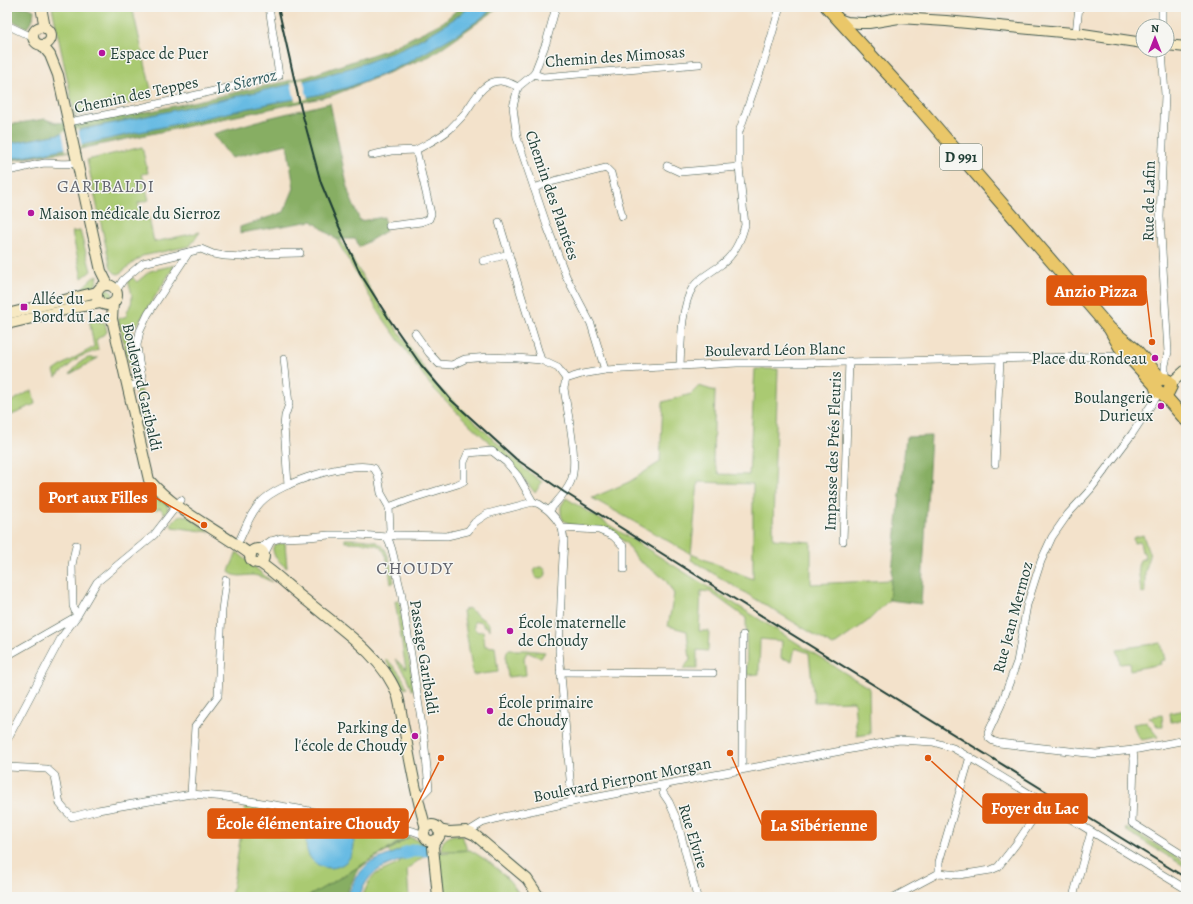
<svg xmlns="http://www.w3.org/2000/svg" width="1193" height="904" font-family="Alegreya,serif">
  <rect width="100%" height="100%" fill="#f6f6f2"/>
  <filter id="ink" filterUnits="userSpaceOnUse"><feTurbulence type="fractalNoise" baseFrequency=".025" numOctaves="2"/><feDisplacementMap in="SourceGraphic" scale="8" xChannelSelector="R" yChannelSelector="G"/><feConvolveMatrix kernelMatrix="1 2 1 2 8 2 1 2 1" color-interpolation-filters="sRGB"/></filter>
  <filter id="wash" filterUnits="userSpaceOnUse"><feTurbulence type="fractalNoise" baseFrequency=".012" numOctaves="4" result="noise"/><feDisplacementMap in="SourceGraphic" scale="16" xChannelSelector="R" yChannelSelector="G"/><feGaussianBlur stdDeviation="0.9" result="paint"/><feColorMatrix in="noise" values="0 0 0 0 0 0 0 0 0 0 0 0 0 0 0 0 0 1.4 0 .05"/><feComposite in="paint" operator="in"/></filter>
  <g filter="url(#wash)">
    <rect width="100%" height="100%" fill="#f3e2cb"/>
    <g fill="#aaca72" stroke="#648453" fill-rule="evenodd">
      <polygon points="52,7 132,7 153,98 75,116"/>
      <polygon points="142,147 148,173 142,174 149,200 138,203 142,220 149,218 154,242 200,232 190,246 142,256 119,274 115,273 111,269 87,160"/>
      <polygon points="80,231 91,271 82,278 72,232"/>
      <polygon points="336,239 340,239 375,297 435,384 526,470 542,482 535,493 510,461 469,424 431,386 380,314"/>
      <path d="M175 265 137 325H132L134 346 139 372 132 375 118 319 127 316C126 311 129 309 131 304 133 296 131 289 128 282L132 277 137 282 150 271Z"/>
      <path d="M98 275C97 288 92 290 81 295L79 290C87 285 90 278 98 275Z"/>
      <circle cx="107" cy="295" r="6"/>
      <polygon points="89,318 97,321 105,323 107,332 96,340 98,350 79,357 56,377 54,371 67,362 94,347"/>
      <polygon points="88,358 98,358 70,374 80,362"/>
      <path d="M755 369H778L774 485 773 539 811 542V584L891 580 889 600 868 621 833 646 691 560V554L592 498 629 482 660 462 663 402 691 394 699 386 715 391 713 460 719 474 749 475ZM698 482 753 484V579L691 554Z"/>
      <polygon points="141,389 147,433 143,435 135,391"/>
      <polygon points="32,390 35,404 7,416 7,404"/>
      <polygon points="144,475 167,503 168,510 165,514 160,508 156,510 148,508"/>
      <polygon points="566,498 869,688 870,734 857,736 854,701 814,702 809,653 795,648 792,661 781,658 782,641 760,639 759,674 747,675 746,618 710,592 701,591 699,631 709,631 708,651 697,650 697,669 683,669 690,660 687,631 668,626 674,594 665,579 638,560 626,543 614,534 585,526 571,525 563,520 561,514 561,506"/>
      <polygon points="182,515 187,516 210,532 172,527 171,524 177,517"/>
      <polygon points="1143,535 1150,556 1145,572 1145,593 1141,592 1138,566 1140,560 1145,558 1144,552 1142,552 1140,542 1134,543 1133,538"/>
      <path d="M345 539C386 539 387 543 394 582L391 584C385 544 387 543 345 542Z"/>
      <path d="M285 543 287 568C280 563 272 556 273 547L277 544Z"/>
      <path d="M237 552 272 582C266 579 260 576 253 575 244 575 238 578 230 573L229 571Z"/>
      <circle cx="540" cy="573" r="6"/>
      <polygon points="395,601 399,601 414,689 412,690 406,676 395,659 406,669"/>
      <polygon points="468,608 489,624 489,630 486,626 483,626 483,624 480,621 474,622 474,628 478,632 483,631 485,646 495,647 498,672 473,675 463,611"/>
      <polygon points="1161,643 1165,660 1160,661 1161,664 1130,670 1129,663 1120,664 1117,649"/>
      <path d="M508 650H527L545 652 541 658 527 652 524 658 526 675 508 677C507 668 504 657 508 650Z"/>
      <path d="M386 659C396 668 403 676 407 688L404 689 398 677 385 660Z"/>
      <polygon points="1186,710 1186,720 1171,722 1170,713"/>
      <polygon points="1162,715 1163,726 1157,726 1152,719 1148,717"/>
      <polygon points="1146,722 1158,737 1141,740 1137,735 1133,724"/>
      <polygon points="246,802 411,833 387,850 311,895 301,897 231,897"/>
      <polygon points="1127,827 1186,863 1186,867 1125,830"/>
      <path d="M453 835H462L467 850 441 851C441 842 445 838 453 835Z"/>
      <polygon points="409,837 420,841 428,848 427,854 411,866 407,870 409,897 362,897 369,882 376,874 400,863 388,851"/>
      <path d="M470 850C492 863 508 875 521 897H441L439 853Z"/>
    </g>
    <g fill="#87ae64" stroke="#53764c">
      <polygon points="14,7 28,7 34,10 33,19 27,28 7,18 7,9"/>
      <polygon points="460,7 500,7 430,56 331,96 65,152 7,161 7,159 35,155 81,145 78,131 7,144 7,125 45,119 56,123 113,117 151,111 306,77 389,49 443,22"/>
      <polygon points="330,103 349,194 360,221 384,217 386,231 359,247 356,239 336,239 312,221 240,233 240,227 284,212 294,188 287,144 231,158 213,134 268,118"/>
      <polygon points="931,436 921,604 889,600 906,437"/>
      <polygon points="409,837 388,851 369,861 357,871 345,897 303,897 311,895"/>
    </g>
    <g fill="#67bbe3" stroke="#437c8c">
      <path d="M470 7H494L480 19 464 30 407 63 385 73 346 88 325 93 308 97 277 102 35 155 7 159V144C78 131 149 116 220 100 309 80 397 65 470 7Z"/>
      <circle cx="330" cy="844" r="24"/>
      <path d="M421 843 422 854C408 858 380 865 370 877 365 883 362 890 359 897H347L356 877 369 863 400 850Z"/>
    </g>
    <g fill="#f3e2cb">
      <polygon points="303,79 308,99 295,101 291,82"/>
      <polygon points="78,129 82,147 66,151 62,132"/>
    </g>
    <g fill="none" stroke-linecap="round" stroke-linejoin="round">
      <polyline stroke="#67bbe3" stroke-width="13" points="406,853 415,850 430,850"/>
    </g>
  </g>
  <g filter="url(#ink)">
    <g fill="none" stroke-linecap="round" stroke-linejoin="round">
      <defs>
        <g id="street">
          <polyline points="556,7 546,43 534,74 518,87 513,107 517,138 547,226 566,276 591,324 605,370"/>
          <polyline points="7,25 34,38"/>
          <polyline points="1162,26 1162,7"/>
          <polyline points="1076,33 1079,7"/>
          <polyline points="1162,50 1165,95 1160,217 1168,352 1165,365 1165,379"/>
          <polyline points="534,74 543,77 699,64"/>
          <polyline points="69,122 140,108 279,76 275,47 269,7"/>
          <polyline points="372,155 391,151 416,150"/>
          <polyline points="667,166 680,172 739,167"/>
          <path d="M7 171C20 169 32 165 45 163 56 163 67 165 77 163"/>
          <polyline points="534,188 554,181 606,168 611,173 622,216"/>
          <polyline points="499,222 541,360"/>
          <path d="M389 226 421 222 429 219 431 214 416 150C428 143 440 138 450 129 455 124 461 118 465 113 474 101 483 80 501 81 507 82 513 84 518 87"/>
          <polyline points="189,252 201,249 213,254 225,256 242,257 257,254 300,253"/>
          <polyline points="483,261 509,254"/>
          <polyline points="116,291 123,280 143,263 189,252 148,314 140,331 137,345 139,362 143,382 127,387"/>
          <polyline points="415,333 429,353 439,364 452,365 465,359 488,357 517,358 541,360 558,368 566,379"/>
          <polyline points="284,359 289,404 285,416 284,426 288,485"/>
          <path d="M680 366C681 345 681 305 693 287 700 277 712 272 722 264 734 255 741 240 745 225L739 167V132L766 55 780 7"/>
          <polyline points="1159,393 1132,434 1090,490 1068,514 1052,537 1041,561 1027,605 1017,662 1001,705 988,733 989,738 993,741 999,743 1096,754 1133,750 1186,740"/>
          <polyline points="995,464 1000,359"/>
          <polyline points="533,502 539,504 549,511 556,519 562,528 564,540 562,575 559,651 572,802"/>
          <polyline points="389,507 410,499 458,484 464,481 464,462 468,453 492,451 506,462 518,476 533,502"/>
          <path d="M549 511C556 502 567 492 571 481 579 460 567 411 564 388L566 379 582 374 605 370 737 363H801L1121 356 1125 352"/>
          <polyline points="562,528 599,530 613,536 624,547 624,569"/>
          <path d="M387 537C396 553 395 573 401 591L424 738 429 788 418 799"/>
          <polyline points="387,537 390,530 389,507"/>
          <path d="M240 539C246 526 251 512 261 502 280 482 349 461 374 468L378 475 381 493 389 507"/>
          <polyline points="843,541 849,361"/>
          <polyline points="258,549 271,541 281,538 309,537 329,535 359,535 387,537 396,535 447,536 468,531 475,522 487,514 533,502"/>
          <polyline points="264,555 271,541"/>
          <polyline points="7,656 77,616 73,606 72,565 76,545"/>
          <polyline points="560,672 713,673"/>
          <polyline points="7,740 61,638 77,616 97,582 154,535 181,500"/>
          <polyline points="1133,750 1134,761 1132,823 1186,857"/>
          <polyline points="7,767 47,769 55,776 60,804 65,810 72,817 98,810 191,794 226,797 299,809 413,831 424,835"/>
          <polyline points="742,769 743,635"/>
          <polyline points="666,785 663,789 663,793 669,802 677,820 697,897"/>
          <polyline points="191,794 195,727 218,696 222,610 226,580"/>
          <polyline points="469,831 482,823 503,817 572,802 899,740 933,742 953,748 974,760 1186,889"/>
          <polyline points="939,873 939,862 970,757"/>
          <polyline points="894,897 939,873 959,875 991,870 998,867 1016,844 1044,803"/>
          <polyline points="1073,897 1091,832"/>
        </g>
        <g id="secondary">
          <polyline points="41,7 45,28"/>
          <polyline points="838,19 847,22 860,23 869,23 899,18 946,21 1083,34 1143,43"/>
          <circle cx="42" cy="36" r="9"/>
          <polyline points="42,45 50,55 58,75 101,271 108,285"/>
          <polyline points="1167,45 1186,47"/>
          <circle cx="107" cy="295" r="10"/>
          <path d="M113 303 112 319 149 480C177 512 217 529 251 555"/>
          <polyline points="7,314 97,292"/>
          <polyline points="7,324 78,307 100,303"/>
          <polyline points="1170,384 1186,370"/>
          <circle cx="257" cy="556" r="7"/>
          <path d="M260 563C277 574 291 589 307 601 338 627 385 657 398 697 401 708 402 721 405 733 411 765 416 797 426 828"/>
          <circle cx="432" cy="833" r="8"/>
          <polyline points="438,830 449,832 466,831 475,835 527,879 539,897"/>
          <polyline points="435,840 433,847 438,897"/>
        </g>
        <g id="primary">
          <path d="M827 7 921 110 1110 329 1136 350 1161 379C1166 378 1170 381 1171 386L1168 392 1163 394 1157 391 1155 385 1120 347 1110 329"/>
          <polyline points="1163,394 1186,420"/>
        </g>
      </defs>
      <use href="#street" stroke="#3f564b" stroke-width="8"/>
      <use href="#secondary" stroke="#3f564b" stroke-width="12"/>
      <use href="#primary" stroke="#3f564b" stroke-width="14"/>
      <use href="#street" stroke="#fff" stroke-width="7"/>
      <use href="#secondary" stroke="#f7e9c3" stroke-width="10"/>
      <use href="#primary" stroke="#eac769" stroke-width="12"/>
      <polyline stroke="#1f3d34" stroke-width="2" points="278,7 301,109 321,183 337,222 360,273 389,319 421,365 451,400 516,459 564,492 720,590 1186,878"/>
    </g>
  </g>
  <g fill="#b5179e" stroke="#f6f6f2" stroke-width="1.5">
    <circle cx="102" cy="53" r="4"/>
    <circle cx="31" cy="213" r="4"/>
    <rect x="20" y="303" width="8" height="8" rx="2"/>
    <circle cx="1155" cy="358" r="4"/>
    <circle cx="1161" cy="406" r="4"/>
    <circle cx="510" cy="631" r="4"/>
    <circle cx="490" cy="711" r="4"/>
    <circle cx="415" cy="736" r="4"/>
  </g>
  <g text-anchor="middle" stroke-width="3" stroke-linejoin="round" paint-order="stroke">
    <rect fill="#f6f6f2" stroke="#60746d" stroke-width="1" x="940" y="144" width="42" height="26" rx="3"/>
    <g font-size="15" font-weight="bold" fill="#1f3d34">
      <text x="961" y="162">D 991</text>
    </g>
    <g font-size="16" fill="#1f3d34" stroke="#f6f6f2" text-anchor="start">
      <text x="110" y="59">Espace de Puer</text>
      <text x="39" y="219">Maison médicale du Sierroz</text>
      <text x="32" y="304">Allée du<tspan x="32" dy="18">Bord du Lac</tspan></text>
      <text x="1147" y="364" text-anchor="end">Place du Rondeau</text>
      <text x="1153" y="403" text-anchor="end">Boulangerie<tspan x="1153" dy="18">Durieux</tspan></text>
      <text x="518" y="628">École maternelle<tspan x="518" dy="18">de Choudy</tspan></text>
      <text x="498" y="708">École primaire<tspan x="498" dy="18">de Choudy</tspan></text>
      <text x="407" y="733" text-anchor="end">Parking de<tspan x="407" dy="18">l'école de Choudy</tspan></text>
    </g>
    <g font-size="16" fill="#1f3d34" stroke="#f6f6f2">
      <text transform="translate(615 56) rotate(-4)" y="6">Chemin des Mimosas</text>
      <text transform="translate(136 94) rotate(-12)" y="6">Chemin des Teppes</text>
      <text transform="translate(553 195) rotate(71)" y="6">Chemin des Plantées</text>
      <text transform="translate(1148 201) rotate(-89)" y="6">Rue de Lafin</text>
      <text transform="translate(775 349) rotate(-1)" y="6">Boulevard Léon Blanc</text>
      <text transform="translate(143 387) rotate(77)" y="6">Boulevard Garibaldi</text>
      <text transform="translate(832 451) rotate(-88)" y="6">Impasse des Prés Fleuris</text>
      <text transform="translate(1012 617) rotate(-75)" y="6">Rue Jean Mermoz</text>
      <text transform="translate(425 657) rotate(81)" y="6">Passage Garibaldi</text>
      <text transform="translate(622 779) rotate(-11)" y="6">Boulevard Pierpont Morgan</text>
      <text transform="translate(694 836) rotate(73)" y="6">Rue Elvire</text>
    </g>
    <g font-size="17" font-style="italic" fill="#315c60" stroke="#f6f6f2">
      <text transform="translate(246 81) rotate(-13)" y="6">Le Sierroz</text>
    </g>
    <g font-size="18" letter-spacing="1" fill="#63656e" stroke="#f6f6f2">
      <text x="106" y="192">GARIBALDI</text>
      <text x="415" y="574">CHOUDY</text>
    </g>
  </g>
  <path fill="none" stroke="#de580e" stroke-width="1.5" d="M1152 342L1146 291M204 525L156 498M928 758L983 808M441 758L408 823M730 753L762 825"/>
  <g fill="#de580e" stroke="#f6f6f2" stroke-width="1.5">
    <circle cx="1152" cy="342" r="4"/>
    <circle cx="204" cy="525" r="4"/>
    <circle cx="928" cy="758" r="4"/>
    <circle cx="441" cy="758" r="4"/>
    <circle cx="730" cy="753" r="4"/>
  </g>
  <g fill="#de580e" stroke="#de580e" stroke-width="1.5">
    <rect x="1047" y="276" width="99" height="29" rx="4"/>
    <rect x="40" y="483" width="116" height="29" rx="4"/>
    <rect x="983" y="794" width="104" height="29" rx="4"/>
    <rect x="208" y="809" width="200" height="29" rx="4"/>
    <rect x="762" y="811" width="114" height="29" rx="4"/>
  </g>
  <g font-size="17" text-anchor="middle" font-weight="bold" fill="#fff">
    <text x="1096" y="297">Anzio Pizza</text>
    <text x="98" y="503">Port aux Filles</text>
    <text x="1035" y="814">Foyer du Lac</text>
    <text x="308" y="829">École élémentaire Choudy</text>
    <text x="819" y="831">La Sibérienne</text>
  </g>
  <rect width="1193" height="904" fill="none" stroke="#f6f6f2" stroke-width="24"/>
  <g transform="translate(1155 38)"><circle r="19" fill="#f6f6f2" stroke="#a0aca6"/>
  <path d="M0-3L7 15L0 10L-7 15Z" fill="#b5179e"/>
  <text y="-6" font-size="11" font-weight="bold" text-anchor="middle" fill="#1f3d34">N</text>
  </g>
</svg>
